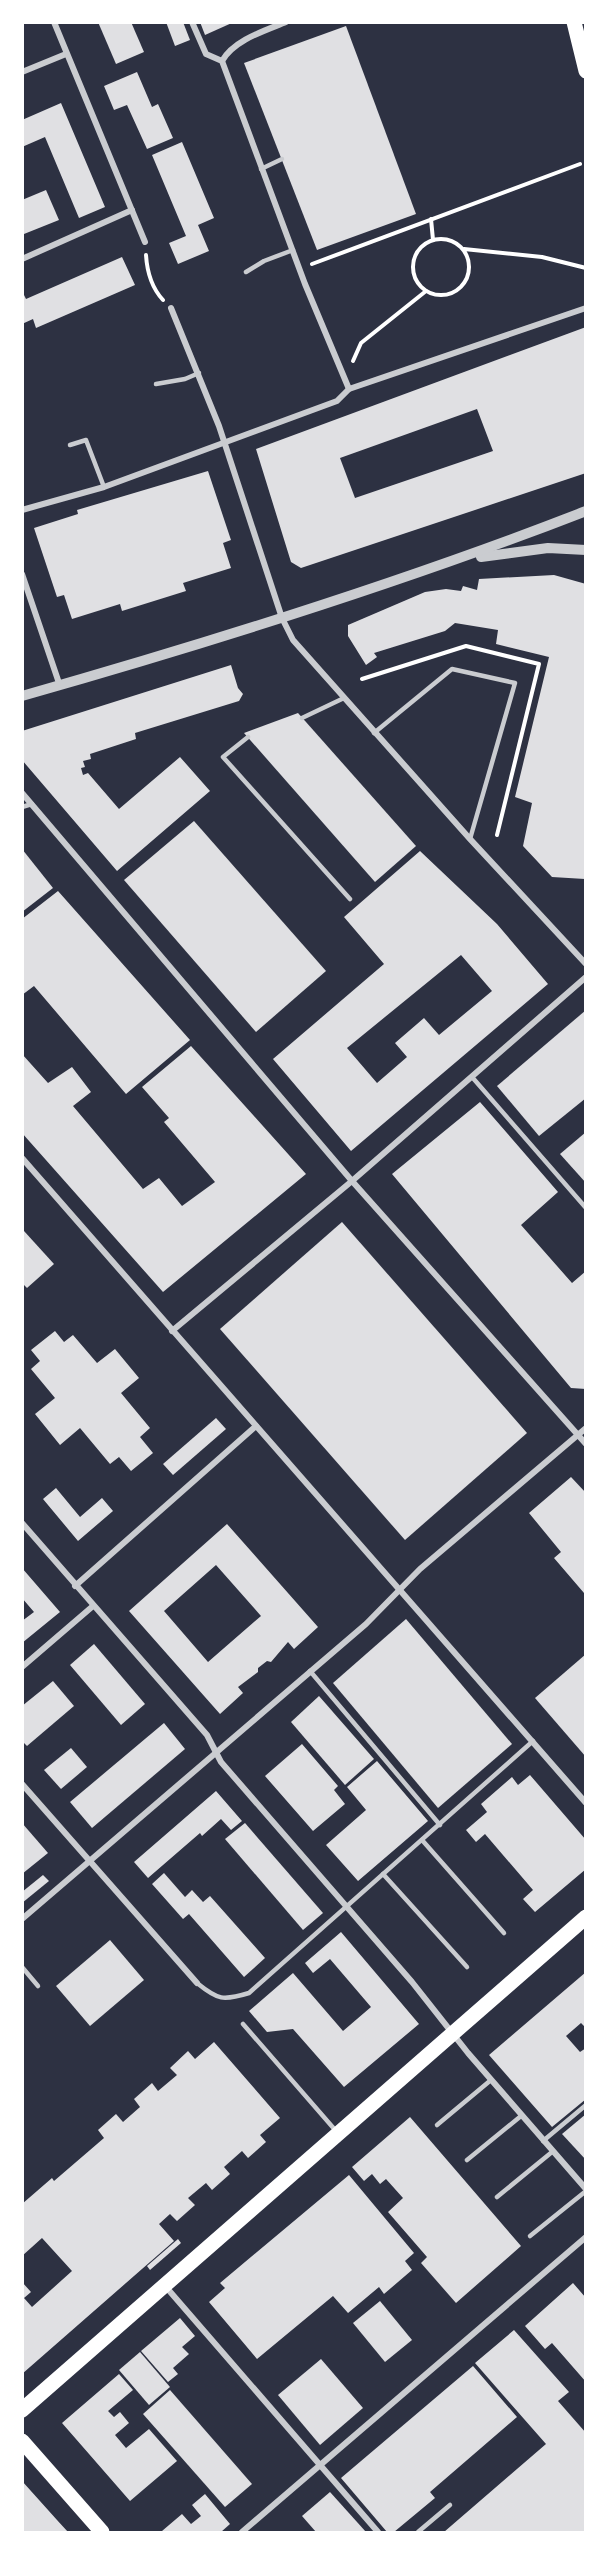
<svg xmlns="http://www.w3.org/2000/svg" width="608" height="2555" font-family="'PT Sans Narrow',sans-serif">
  <rect width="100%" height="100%" fill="#2d3142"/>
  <g fill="#e0e0e3" fill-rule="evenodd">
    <polygon points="98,22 131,22 144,52 116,64"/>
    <polygon points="166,22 183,22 190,40 175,46"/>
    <polygon points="200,22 234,22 205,35"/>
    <polygon points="346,26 416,214 317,250 244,63"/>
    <polygon points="137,72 152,107 158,104 173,138 147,149 127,105 114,110 104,86"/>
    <polygon points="61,103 105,207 79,218 45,137 22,147 22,120"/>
    <polygon points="182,142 214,218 198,225 209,251 178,264 169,243 186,236 152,155"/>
    <polygon points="46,190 59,220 24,234 22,200"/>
    <polygon points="122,257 135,285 36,328 33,319 22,324 22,291 26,299"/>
    <path d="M586 327V473L301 568 291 562 256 449ZM477 409 493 451 355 498 340 458Z"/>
    <polygon points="208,471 231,540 223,543 231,568 183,583 186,591 122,611 120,604 72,619 64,595 57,597 34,528 78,514 77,510"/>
    <polygon points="554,575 586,584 585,879 552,877 523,846 532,803 515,797 549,657 496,644 498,630 455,623 445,631 374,653 377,657 366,665 348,636 348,625 425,592 446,589 461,591 463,586 477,590 479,579"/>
    <polygon points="231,665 238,688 243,694 239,701 135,733 136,739 90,754 91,759 83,761 85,767 81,768 83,775 88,773 119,809 180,757 210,791 117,871 22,760 22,731"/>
    <polygon points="298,713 416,846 375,882 244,733"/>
    <polygon points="194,821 326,971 256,1032 124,880"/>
    <polygon points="22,849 53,888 22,912"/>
    <path d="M420 851 497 924 548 984 351 1151 273 1059 384 964 344 917ZM461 955 492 991 439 1035 424 1018 395 1043 407 1057 377 1083 347 1048Z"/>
    <polygon points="58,891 190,1040 126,1094 34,986 22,995 22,919"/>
    <polygon points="586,1010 586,1098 539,1136 497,1086"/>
    <polygon points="191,1046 306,1174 163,1292 22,1133 22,1054 48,1083 72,1067 91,1092 73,1106 143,1189 159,1178 182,1206 215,1182 164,1122 169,1118 142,1087"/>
    <polygon points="480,1102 558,1192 521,1225 572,1283 586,1271 586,1389 571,1388 392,1174"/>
    <polygon points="586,1132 586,1183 560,1154"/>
    <polygon points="342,1222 527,1433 405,1540 220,1329"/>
    <polygon points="24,1231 54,1264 27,1288 22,1283"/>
    <polygon points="55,1331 64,1342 73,1335 97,1363 115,1349 139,1378 121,1393 150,1428 140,1437 153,1453 131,1471 119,1457 110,1464 80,1428 60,1445 35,1414 55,1398 31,1369 40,1361 31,1350"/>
    <polygon points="216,1418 226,1429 173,1475 163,1464"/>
    <polygon points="571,1477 586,1493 584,1593 554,1558 561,1552 529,1513"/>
    <polygon points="56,1488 80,1517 102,1498 113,1511 78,1541 43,1499"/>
    <path d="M227 1524 318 1627 294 1649 288 1642 271 1662 267 1661 258 1668V1672L238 1687 243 1693 220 1714 129 1611ZM216 1565 261 1616 208 1662 164 1611Z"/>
    <polygon points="22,1568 60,1612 22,1643 22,1621 34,1612 22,1598"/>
    <polygon points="406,1619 512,1744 438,1808 333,1683"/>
    <polygon points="94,1644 145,1704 121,1725 70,1665"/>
    <polygon points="586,1654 586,1757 535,1698"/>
    <polygon points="53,1681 74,1706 27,1746 22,1741 22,1706"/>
    <polygon points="319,1696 374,1759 345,1785 291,1722"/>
    <polygon points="164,1723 185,1749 92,1828 70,1802"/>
    <polygon points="302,1744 338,1786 334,1790 345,1804 313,1831 265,1776"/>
    <polygon points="71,1748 87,1767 61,1789 44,1770"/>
    <polygon points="377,1761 428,1821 358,1881 326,1845 366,1810 347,1787"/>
    <polygon points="530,1775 586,1840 586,1869 535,1912 523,1899 533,1890 485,1834 476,1842 466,1830 487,1812 481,1804 512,1777 518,1785"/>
    <polygon points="216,1791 242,1821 231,1830 221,1819 202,1836 200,1833 148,1878 134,1862"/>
    <polygon points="22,1823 48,1853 22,1874"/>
    <polygon points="245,1823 323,1913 303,1930 225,1839"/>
    <polygon points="164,1873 185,1897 192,1890 203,1902 210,1896 265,1958 244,1977 189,1914 183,1919 152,1884"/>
    <polygon points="43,1875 49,1881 22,1903 22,1892"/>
    <polygon points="341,1932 419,2024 344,2087 293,2029 267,2032 249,2011 293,1973 343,2031 371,2007 330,1959 313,1973 305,1963"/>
    <polygon points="110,1940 144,1980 90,2026 56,1986"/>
    <polygon points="586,1972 586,2028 581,2023 566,2036 580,2052 586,2048 586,2099 552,2127 489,2055"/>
    <polygon points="214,2042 280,2118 260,2135 266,2142 248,2158 242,2151 224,2167 230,2174 212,2190 206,2183 188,2198 195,2205 177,2221 170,2214 159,2224 174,2241 22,2374 22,2282 31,2292 24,2298 32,2307 72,2271 42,2238 22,2256 22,2204 52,2178 54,2181 104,2138 98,2130 116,2114 123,2122 140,2107 134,2099 152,2083 158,2091 177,2075 170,2068 188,2051 195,2059"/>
    <polygon points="586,2114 586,2160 562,2134"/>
    <polygon points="410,2117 521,2246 456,2303 421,2263 427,2257 388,2212 403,2198 386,2179 380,2184 372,2174 364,2181 352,2167"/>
    <polygon points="349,2175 414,2253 405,2261 412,2270 384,2294 379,2287 348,2313 333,2296 257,2359 209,2302 225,2288 220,2283"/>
    <polygon points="178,2239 181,2243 150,2270 147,2266"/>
    <polygon points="573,2283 586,2298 586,2382 552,2343 545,2349 525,2326"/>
    <polygon points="380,2301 412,2340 385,2362 353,2323"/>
    <polygon points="180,2318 195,2336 182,2347 189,2354 173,2368 178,2374 168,2382 141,2351"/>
    <polygon points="514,2330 569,2392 558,2401 586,2433 586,2532 444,2532 546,2444 475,2363"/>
    <polygon points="140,2352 170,2387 149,2405 119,2370"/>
    <polygon points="321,2359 363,2408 320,2445 278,2395"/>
    <polygon points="473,2366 517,2417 430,2492 435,2498 394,2532 387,2532 341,2478"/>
    <polygon points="119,2374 133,2390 108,2411 114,2417 120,2412 129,2423 115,2435 126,2448 149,2429 177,2461 130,2501 62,2423"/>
    <polygon points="170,2390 252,2484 225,2507 143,2414"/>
    <polygon points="22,2481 57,2520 68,2532 22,2532"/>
    <polygon points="330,2492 366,2532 316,2532 302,2516"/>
    <polygon points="205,2494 230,2524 221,2532 163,2532 162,2531 182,2514 191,2524 201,2516 192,2505"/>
  </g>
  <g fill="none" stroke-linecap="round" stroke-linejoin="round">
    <g stroke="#fff" stroke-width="4">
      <polyline points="431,219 433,240"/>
      <circle cx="441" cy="267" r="28"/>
      <polyline points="464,249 542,257 586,268"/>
      <path d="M146 255C147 271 151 287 163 300"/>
      <polyline points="312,264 580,164"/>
      <polyline points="353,361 361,343 426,291"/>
      <polyline points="362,679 466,646 539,664 497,835"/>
    </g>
    <g stroke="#caccd0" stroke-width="4.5">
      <polyline points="261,169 282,159"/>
      <polyline points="246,272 264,261 293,250"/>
      <polyline points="156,384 185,379 199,373"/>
      <polyline points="70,445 86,440 104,487"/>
      <polyline points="302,718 344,698"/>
      <polyline points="374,733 452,669 515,683 470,839"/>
      <polyline points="248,737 223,757 350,899"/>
      <polyline points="22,807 32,804"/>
      <polyline points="472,1077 586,1208"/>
      <polyline points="310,1671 440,1825"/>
      <polyline points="422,1840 504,1933"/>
      <polyline points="383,1874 467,1967"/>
      <polyline points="22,1967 38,1986"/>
      <path d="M197 1983C218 2000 223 2001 249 1993L533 1741"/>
      <polyline points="243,2024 336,2131"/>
      <polyline points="437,2125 491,2080"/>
      <polyline points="543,2141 586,2105"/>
      <polyline points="467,2160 521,2116"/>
      <polyline points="497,2197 552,2152"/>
      <polyline points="530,2236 586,2191"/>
      <polyline points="418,2532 450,2505"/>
    </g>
    <g stroke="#caccd0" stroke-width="6">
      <polyline points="54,22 145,242"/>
      <polyline points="192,22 206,54 222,61 305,284 349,389"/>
      <path d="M222 61C234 40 264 31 286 22"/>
      <polyline points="22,72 66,54"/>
      <polyline points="22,259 132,210"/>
      <polyline points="171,308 219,426 282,618 293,640 470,839 586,964"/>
      <polyline points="22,510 104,487 337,401 349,389 586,308"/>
      <polyline points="22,574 60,686"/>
      <polyline points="22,793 352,1181 586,1444"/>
      <polyline points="22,1158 586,1803"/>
      <polyline points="172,1331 352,1181 586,977"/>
      <polyline points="22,1523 207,1735 221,1762 412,1982 468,2053 586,2189"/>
      <polyline points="75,1586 256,1426"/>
      <polyline points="22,1667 93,1606"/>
      <polyline points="22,1784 197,1983"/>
      <polyline points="22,1919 366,1624 420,1569 586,1428"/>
      <polyline points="166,2287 378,2532"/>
      <polyline points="242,2532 586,2237"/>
    </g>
    <g stroke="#caccd0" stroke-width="10">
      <polyline points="481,557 548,548 586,550"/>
      <path d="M22 696C212 642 401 583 586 511"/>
    </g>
    <g stroke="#fff" stroke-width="15">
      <polyline points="574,22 586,71"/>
      <polyline points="22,2410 586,1917"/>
      <polyline points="22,2441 102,2532"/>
    </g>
  </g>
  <rect width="608" height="2555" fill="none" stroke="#ffffff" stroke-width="48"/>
</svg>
